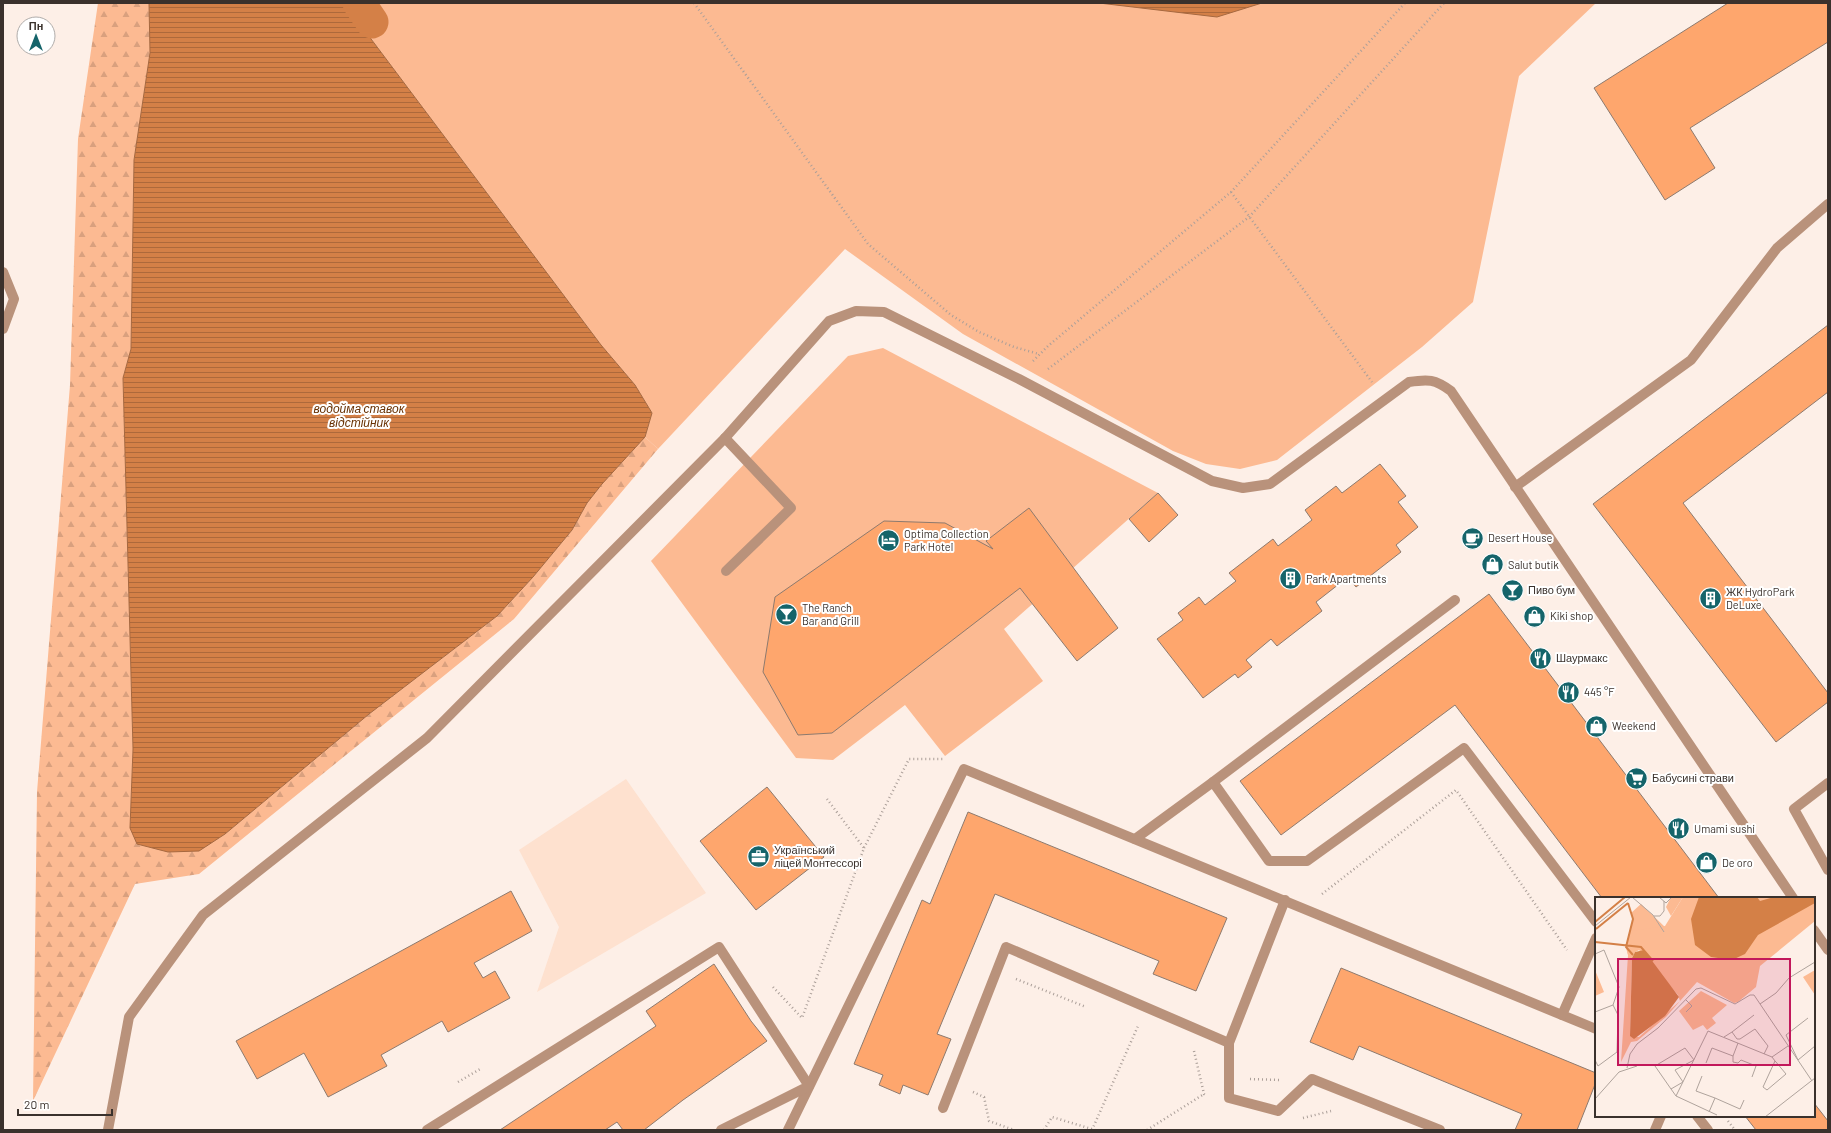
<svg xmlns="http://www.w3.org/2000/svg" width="1831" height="1133" font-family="Barlow,sans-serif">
  <defs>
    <pattern id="forest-firs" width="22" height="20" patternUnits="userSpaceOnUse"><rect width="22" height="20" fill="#fcba92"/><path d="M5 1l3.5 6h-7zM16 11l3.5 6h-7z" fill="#d9a07e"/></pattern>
    <pattern id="water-rules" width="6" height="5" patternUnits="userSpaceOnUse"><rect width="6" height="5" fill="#d48047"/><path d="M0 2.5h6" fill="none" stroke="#ad693b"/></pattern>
  </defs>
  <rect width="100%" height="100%" fill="#fdefe7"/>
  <polygon fill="#fee1cf" points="626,779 706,893 537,992 559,927 519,850"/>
  <polygon fill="url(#forest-firs)" points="98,3 149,3 150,53 134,160 131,349 123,378 133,749 130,828 198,851 225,834 369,714 497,616 533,577 572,530 587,503 602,484 645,437 658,449 514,619 199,874 135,884 33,1101 37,792 70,385 78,139"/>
  <g fill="#fcba92">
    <polygon points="344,3 1596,3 1519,76 1473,302 1422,347 1277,460 1240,469 1206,464 1173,451 963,334 845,249 658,449 645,437 652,413 635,385 601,345"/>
    <polygon points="883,348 1158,493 1004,629 1043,681 945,756 905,705 833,760 796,758 651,561 848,356"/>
  </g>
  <g fill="url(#water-rules)" stroke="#a6683f">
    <polygon points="149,3 344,3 601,345 635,385 652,413 645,437 602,484 587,503 572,530 533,577 497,616 369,714 225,834 199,851 168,852 137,844 130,828 133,749 123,378 131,349 134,160 150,53"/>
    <polygon points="1099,3 1262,3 1217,17"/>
  </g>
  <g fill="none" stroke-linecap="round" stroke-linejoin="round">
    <polyline stroke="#d48047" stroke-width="33" points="359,3 372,22"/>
  </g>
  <g fill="#fea66d" stroke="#8d7a6e">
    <polygon points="1728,3 1828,3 1828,42 1690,128 1715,168 1665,200 1594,88"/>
    <polygon points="1828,325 1828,392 1683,503 1828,693 1828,702 1776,742 1593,504"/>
    <polygon points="1380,464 1406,496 1398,502 1418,527 1396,545 1401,552 1356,587 1348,577 1316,602 1322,611 1277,646 1271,639 1246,660 1252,667 1238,678 1235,674 1203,698 1157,639 1183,620 1178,613 1199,597 1205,605 1236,581 1229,573 1273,539 1278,546 1312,520 1305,510 1336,486 1342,493"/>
    <polygon points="1158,493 1178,515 1149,542 1129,519"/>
    <polygon points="1029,508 1118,628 1077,661 1020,588 832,733 798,735 763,672 775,597 884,521 945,523 993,549 986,541"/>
    <polygon points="1489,594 1719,898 1602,898 1455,705 1281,835 1240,781"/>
    <polygon points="767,787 824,857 756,910 700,841"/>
    <polygon points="968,812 1227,918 1196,991 1153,974 1159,961 995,894 937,1034 951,1039 928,1095 903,1085 900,1094 879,1085 883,1075 854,1064 922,900 930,904"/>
    <polygon points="511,891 532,931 474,963 483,978 495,971 510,998 448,1032 442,1021 381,1055 387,1066 328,1097 304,1053 257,1079 236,1041"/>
    <polygon points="714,964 751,1021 767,1041 683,1100 644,1130 623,1130 617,1122 605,1130 500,1130 656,1026 646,1011"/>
    <polygon points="1341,968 1596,1073 1596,1082 1577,1130 1515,1130 1522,1114 1359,1046 1353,1060 1310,1042"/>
    <polygon points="1814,1103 1828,1121 1828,1130 1756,1130 1745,1116 1814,1116"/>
  </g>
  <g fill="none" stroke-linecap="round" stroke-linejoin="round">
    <g stroke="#ab9f99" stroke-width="2.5" stroke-dasharray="1 3" stroke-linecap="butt">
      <polyline points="694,3 868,244 951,315 979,332 1014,347 1039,354"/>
      <polyline points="1231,192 1372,382"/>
      <polyline points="1033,361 1048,346 1231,192 1405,3"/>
      <polyline points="1048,369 1249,217 1444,3"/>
      <polyline points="864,848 909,759 945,759"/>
      <polyline points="1322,894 1456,790 1567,950"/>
      <polyline points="1016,979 1086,1007"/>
      <polyline points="773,987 802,1018 864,848 827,799"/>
      <polyline points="1194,1051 1204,1094 1207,1096"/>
      <polyline points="1250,1079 1279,1080"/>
      <polyline points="458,1082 482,1068"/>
      <polyline points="973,1092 984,1097 989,1121 1014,1130"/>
      <polyline points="1303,1118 1331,1111"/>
      <polyline points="1728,1121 1735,1130"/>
      <polyline points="1044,1130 1052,1117 1095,1130"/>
      <polyline points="1092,1130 1138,1026"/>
      <polyline points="1147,1130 1204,1094"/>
    </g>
    <g stroke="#b9927b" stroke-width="10">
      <polyline points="725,438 791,508 726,571"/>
      <polyline points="1515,487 1691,360 1777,248 1828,204"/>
      <polyline points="1828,783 1794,809 1828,870"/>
      <polyline points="1814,930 1828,950"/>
      <path d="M108 1130 129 1017 203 915 427 738 725 438 829 321 856 311 884 312 1019 379 1212 481 1243 488 1270 484 1409 382C1428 379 1435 379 1451 391L1793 898"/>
      <polyline points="788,1130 964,769 1596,1029"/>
    </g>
    <g stroke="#b9927b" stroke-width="10">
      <polyline points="3,272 14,299 3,329"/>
      <polyline points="1213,782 1455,600"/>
      <polyline points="1135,839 1213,782 1269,861 1307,861 1464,748 1596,922"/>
      <polyline points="1562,1015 1596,938"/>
      <polyline points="1229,1043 1229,1098 1278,1111 1312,1079 1440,1130"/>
      <polyline points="943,1108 1006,947 1229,1043 1285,900"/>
      <polyline points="1697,1116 1708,1130"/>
      <polyline points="427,1130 719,947 809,1086 721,1130"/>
      <polyline points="1655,1130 1661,1116"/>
    </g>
  </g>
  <defs>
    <symbol id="cafe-disc" viewBox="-11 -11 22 22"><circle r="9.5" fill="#15646a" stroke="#fff"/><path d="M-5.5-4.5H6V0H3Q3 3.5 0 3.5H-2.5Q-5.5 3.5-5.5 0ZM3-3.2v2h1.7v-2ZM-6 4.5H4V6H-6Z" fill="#fff"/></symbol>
    <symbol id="hotel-disc" viewBox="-11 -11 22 22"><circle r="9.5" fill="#15646a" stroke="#fff"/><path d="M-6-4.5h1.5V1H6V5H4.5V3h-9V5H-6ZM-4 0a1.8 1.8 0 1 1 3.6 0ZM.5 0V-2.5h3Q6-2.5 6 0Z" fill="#fff"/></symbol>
    <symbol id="shop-disc" viewBox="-11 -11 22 22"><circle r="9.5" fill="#15646a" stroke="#fff"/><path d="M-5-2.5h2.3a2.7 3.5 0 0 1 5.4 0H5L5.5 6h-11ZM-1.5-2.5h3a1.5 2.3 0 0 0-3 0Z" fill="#fff"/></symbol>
    <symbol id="building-disc" viewBox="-11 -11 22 22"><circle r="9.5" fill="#15646a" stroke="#fff"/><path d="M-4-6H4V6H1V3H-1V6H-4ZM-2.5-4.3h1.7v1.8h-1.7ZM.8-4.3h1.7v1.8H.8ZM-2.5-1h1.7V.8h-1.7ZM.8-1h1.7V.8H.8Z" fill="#fff"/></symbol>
    <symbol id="bar-disc" viewBox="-11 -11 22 22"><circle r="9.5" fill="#15646a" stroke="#fff"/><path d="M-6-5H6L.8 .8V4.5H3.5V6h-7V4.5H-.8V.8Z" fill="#fff"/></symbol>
    <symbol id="restaurant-disc" viewBox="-11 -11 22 22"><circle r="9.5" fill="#15646a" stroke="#fff"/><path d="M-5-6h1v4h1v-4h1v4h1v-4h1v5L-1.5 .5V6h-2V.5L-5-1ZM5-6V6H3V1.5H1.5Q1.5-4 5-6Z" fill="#fff"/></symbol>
    <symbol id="supermarket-disc" viewBox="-11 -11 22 22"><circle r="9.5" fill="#15646a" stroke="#fff"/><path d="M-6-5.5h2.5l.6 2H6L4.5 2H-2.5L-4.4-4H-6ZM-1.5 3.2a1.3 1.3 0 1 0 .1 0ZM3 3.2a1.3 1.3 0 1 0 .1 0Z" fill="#fff"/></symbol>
    <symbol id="office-disc" viewBox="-11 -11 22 22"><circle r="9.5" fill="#15646a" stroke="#fff"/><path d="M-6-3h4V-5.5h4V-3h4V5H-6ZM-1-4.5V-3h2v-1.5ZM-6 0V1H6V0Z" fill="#fff"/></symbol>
  </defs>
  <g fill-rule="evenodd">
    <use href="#cafe-disc" x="1460" y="526" width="25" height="25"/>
    <use href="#hotel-disc" x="876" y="528" width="25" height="25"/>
    <use href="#shop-disc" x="1480" y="552" width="25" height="25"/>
    <use href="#building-disc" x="1278" y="566" width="25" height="25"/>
    <use href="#bar-disc" x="1500" y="578" width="25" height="25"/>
    <use href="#building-disc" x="1698" y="586" width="25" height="25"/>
    <use href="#bar-disc" x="774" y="602" width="25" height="25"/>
    <use href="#shop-disc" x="1522" y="604" width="25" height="25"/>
    <use href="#restaurant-disc" x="1528" y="646" width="25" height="25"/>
    <use href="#restaurant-disc" x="1556" y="680" width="25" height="25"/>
    <use href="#shop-disc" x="1584" y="714" width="25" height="25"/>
    <use href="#supermarket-disc" x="1624" y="766" width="25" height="25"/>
    <use href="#restaurant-disc" x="1666" y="816" width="25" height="25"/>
    <use href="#office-disc" x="746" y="844" width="25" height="25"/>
    <use href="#shop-disc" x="1694" y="850" width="25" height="25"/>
  </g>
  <g text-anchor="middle" stroke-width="4" stroke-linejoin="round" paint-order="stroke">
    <g font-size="11" fill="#3a312c" stroke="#fff" text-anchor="start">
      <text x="904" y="538">Optima Collection<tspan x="904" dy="13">Park Hotel</tspan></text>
      <text x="1488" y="542">Desert House</text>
      <text x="1508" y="569">Salut butik</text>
      <text x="1306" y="583">Park Apartments</text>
      <text x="1528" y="594">Пиво бум</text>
      <text x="1726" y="596">ЖК HydroPark<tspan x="1726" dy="13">DeLuxe</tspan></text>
      <text x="802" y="612">The Ranch<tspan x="802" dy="13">Bar and Grill</tspan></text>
      <text x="1550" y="620">Kiki shop</text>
      <text x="1556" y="662">Шаурмакс</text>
      <text x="1584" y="696">445 °F</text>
      <text x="1612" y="730">Weekend</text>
      <text x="1652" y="782">Бабусині страви</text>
      <text x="1694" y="833">Umami sushi</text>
      <text x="774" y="854">Український<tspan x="774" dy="13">ліцей Монтессорі</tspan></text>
      <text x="1722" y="867">De oro</text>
    </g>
    <g font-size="12" font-style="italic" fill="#693204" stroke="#fff">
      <text x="359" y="413">водойма ставок<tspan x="359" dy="14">відстійник</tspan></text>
    </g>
  </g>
  <g transform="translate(1595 897)">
    <rect width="220" height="220" fill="#fdefe7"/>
    <path d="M76 0H88L76 19 71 10Z" fill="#fcba92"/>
    <path d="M46 7 71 31 55 47 40 55 37 61 35 139 44 140 85 104 71 120 42 144 36 145 26 165 33 58 31 50 38 22 36 16Z" fill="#fcba92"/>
    <path d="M88 0H220V24L165 69 161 90 143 105 139 106 102 85 85 104 83 98 44 53 33 58 31 50 35 34 70 29ZM0 73 9 95 0 99ZM220 73V98L208 80ZM106 94 132 108 117 121 121 126 112 133 108 128 98 133 84 114Z" fill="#fcba92"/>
    <path d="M104 0H162L165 4 179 0H220V6L163 38 150 57 137 63 116 60 100 48 96 22ZM49 53 84 100 70 119 39 142 35 139 37 61 40 55Z" fill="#d48047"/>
    <path fill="none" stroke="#d48047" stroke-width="2" d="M33 6 38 22 31 50 38 58M0 25 30 0M1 32 33 6M0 45 46 50 58 64"/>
    <path fill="none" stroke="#afa39c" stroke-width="1" d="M37 0 58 18 69 35M64 0 71 6 77 0M59 19H65L69 14V4M0 29 36 0M0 57 9 53 24 90 18 108 0 115M91 103 97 109 91 115M165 107 181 96 194 81 220 65M213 121 191 138 203 163 220 149M137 135 159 118M129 140 137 135 142 142H145L160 132 173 149 169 157M138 159V165L143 166 146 163 161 169 157 180M177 160 180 164 181 165 191 177 172 193 168 190 180 164M0 163 3 169 22 155 23 118 18 108M111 166 117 151 138 159 143 146M32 171 35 157 42 147 63 131 101 92 106 91 140 107 155 98H159L217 184M107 179 101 194 120 201 114 215M76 192 88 185 80 173 99 163 90 151 60 169 76 192 81 199 122 218M81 199 113 134 177 160 193 149M120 201 145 212 149 203M0 202 24 175 42 169M170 220 220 181"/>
    <path fill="#c2185b" fill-opacity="0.15" stroke="#c2185b" stroke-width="2" d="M23 62H195V168H23Z"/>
    <rect width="220" height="220" fill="none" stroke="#3a312c" stroke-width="2"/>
  </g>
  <rect width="1831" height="1133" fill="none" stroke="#3a312c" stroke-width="8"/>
  <g transform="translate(36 36)"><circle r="19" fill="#ffffff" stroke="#b0adab"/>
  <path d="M0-3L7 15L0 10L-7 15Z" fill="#15646a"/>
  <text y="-6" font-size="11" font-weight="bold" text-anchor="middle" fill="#3a312c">Пн</text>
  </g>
  <path d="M18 1109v6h94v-6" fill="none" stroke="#3a312c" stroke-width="2"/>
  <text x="24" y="1109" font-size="12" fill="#3a312c" stroke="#ffffff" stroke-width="3" paint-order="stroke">20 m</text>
</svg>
